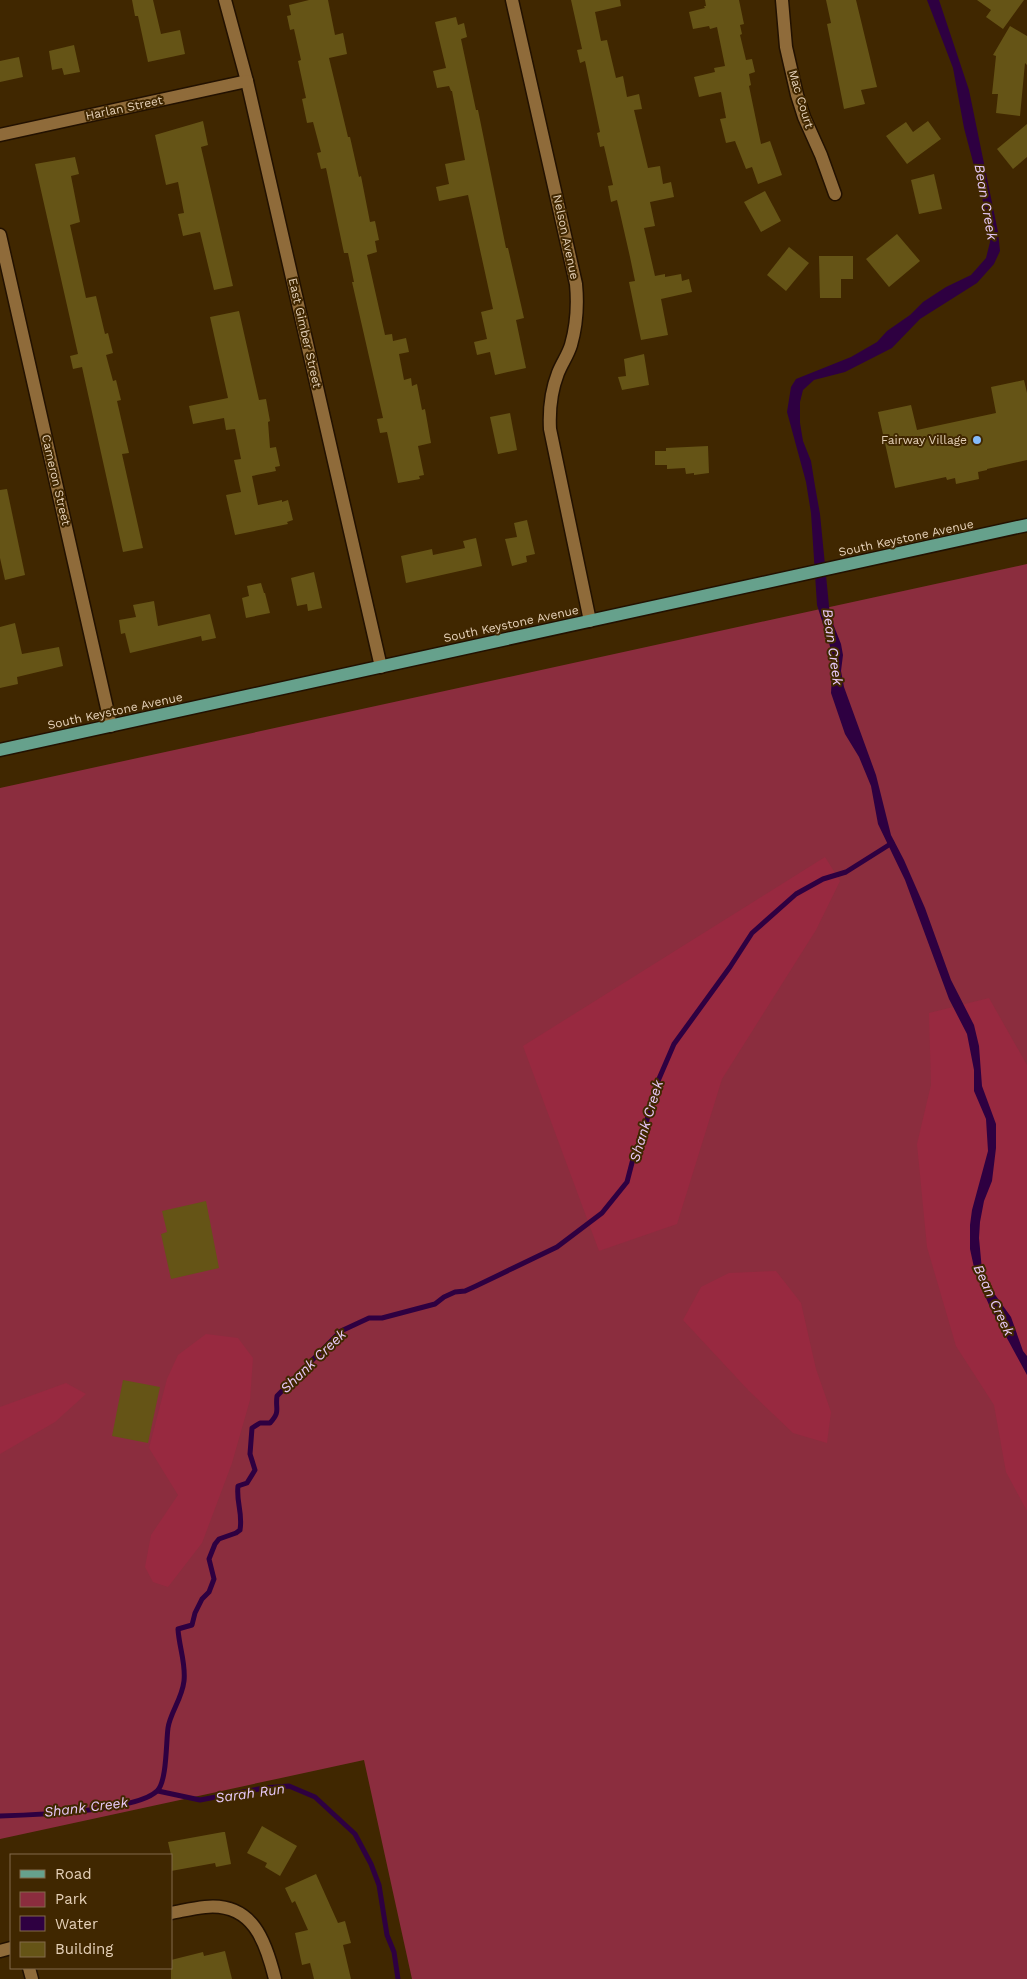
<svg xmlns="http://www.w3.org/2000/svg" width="1027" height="1979" font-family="'Work Sans',sans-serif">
  <rect width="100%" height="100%" fill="#402700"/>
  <polygon fill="#8b2d3e" points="1027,564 1027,1979 412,1979 364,1760 0,1839 0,788"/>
  <g fill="#982940">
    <polygon points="825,857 840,881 816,930 722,1079 677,1224 599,1251 523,1046"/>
    <polygon points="989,998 1027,1065 1027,1511 1006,1472 994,1405 956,1346 927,1247 917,1144 931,1085 929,1013"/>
    <polygon points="776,1271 801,1303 816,1369 831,1412 827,1443 793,1433 749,1391 683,1320 701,1287 729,1273"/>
    <polygon points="206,1334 238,1338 253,1358 250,1400 232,1463 202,1543 168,1587 153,1582 145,1567 151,1535 178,1495 149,1448 167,1379 178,1355"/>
    <polygon points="66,1383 86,1394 55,1422 0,1454 0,1407"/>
  </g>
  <polygon fill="#2e0041" points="927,0 939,0 969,90 998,232 1000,251 994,264 977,283 920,319 892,348 845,372 814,380 803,390 800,402 800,423 803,441 811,461 815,486 820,514 830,616 841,644 843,655 841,671 844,687 876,775 891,835 904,860 925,908 951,980 974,1025 979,1046 982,1086 996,1124 996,1148 992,1181 984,1201 980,1222 979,1238 982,1270 991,1289 1011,1317 1023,1351 1027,1356 1027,1375 989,1305 975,1272 970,1249 970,1225 972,1210 988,1151 986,1119 974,1091 974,1070 967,1034 949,999 905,880 878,824 871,786 859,757 845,734 831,693 833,656 817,605 811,513 806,482 787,412 791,387 796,379 851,357 877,342 887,331 910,315 923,302 946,287 971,275 986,258 990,242 982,196 964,128 953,68"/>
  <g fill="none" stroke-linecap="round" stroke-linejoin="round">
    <g stroke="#2e0041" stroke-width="5">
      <polyline points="158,1791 200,1800 264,1788 289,1786 315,1797 355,1834 371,1864 379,1885 387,1935 394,1952 398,1979"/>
      <path d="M0 1816C31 1815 137 1811 157 1791 167 1782 166 1742 168 1728 170 1713 182 1699 184 1681 186 1663 179 1647 178 1629L192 1625 195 1613 202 1599 209 1592 214 1579 209 1559 215 1544 219 1539 236 1533 240 1530C243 1512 236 1503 238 1486L247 1483 255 1470 250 1454 252 1428 260 1423H270C281 1411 275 1410 277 1396L341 1331 369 1318H382L435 1304 444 1297 455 1292 465 1291 476 1286 557 1247 602 1213 627 1182 634 1155 642 1137 658 1081 674 1044 730 967 752 933 796 894 823 879 846 872 892 843"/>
    </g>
  </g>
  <g fill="#655416">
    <polygon points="132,0 153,0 161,34 180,30 185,54 148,62 138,16 135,16"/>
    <polygon points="309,0 328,0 335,35 343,33 347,54 329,58 348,137 350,137 359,177 361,176 370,222 375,221 379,240 375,241 377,252 367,255 385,335 392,334 393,341 406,338 409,352 399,354 404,380 411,378 412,386 417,384 422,410 425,409 431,443 418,446 424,475 419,476 420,479 398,483 387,432 380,433 377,419 383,418 352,282 354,282 348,253 344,253 326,168 321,169 317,153 321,152 313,122 307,123 302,99 306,98 298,61 301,60 294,29 290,30 287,16 291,15 289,5"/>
    <polygon points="571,0 620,0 621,6 595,12 601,41 607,40 616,78 623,76 627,97 639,94 642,109 634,110 648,168 660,166 663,184 671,182 674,197 650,202 655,226 644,228 655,276 665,274 665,277 681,274 682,281 689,279 692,292 661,299 668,335 641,340 629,282 635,281 630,257 617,200 611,202 608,186 613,185 604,146 600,147 597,133 600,132 585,61 580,63 577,50 582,49"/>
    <polygon points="705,0 739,0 744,24 740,25 742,34 740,35 746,60 752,59 755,72 749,74 751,85 749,86 761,144 770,141 782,175 758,184 752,167 746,169 735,141 726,143 720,119 726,118 721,92 699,97 694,77 715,72 714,68 725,66 717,27 710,29 709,26 693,29 689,12 705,8 704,6 706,6"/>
    <polygon points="826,0 856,0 877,87 861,90 865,104 844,109 827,24 831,23"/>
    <polygon points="977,0 1024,0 1003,29 986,17 991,10"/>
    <polygon points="456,17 458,25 464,23 467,37 461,39 476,110 478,110 506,248 508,248 524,318 516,320 526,368 495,375 490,352 477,355 474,342 487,339 481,312 493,309 468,195 439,201 436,187 449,184 445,164 465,160 452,91 451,91 449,86 437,88 433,71 446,68 435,22"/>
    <polygon points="1010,26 1027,36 1027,65 1025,63 1020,116 996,113 998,94 992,94 996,56 993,55"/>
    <polygon points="74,45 80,72 64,75 62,68 52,70 49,51"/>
    <polygon points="19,57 23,77 0,82 0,61"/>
    <polygon points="203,121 208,145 201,147 233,286 214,290 200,232 183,236 178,214 184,213 178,182 166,185 155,135"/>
    <polygon points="928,121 941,139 907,164 886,136 906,122 913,132"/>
    <polygon points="1027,124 1027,157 1013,169 997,149"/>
    <polygon points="75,157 79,174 71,176 80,222 70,225 86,298 96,296 105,334 108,333 113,353 106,355 113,381 116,380 121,400 117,401 129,453 122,454 143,548 123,552 82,367 73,369 70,356 78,354 35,164"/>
    <polygon points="934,174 942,209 919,214 911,180"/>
    <polygon points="765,191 781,221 761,232 744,202"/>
    <polygon points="897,234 920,261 889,287 866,259"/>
    <polygon points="789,247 809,263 786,291 767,275"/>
    <polygon points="819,256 853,256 853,279 841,279 841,298 820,298"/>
    <polygon points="239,311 259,400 266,399 270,421 268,422 270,448 276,447 280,466 275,467 276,471 252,476 258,505 282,500 282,502 288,500 293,520 287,522 288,524 235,535 226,495 241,492 234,460 241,459 235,429 226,430 224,418 193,424 189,406 228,398 210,317"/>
    <polygon points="644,354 649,385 622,390 618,377 626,376 624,359"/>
    <polygon points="1024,380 1027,393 1027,460 987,469 987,470 978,472 979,479 956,484 955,478 947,480 946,477 895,488 878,412 911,405 917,430 996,413 991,387"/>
    <polygon points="510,413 517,450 498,454 490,417"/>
    <polygon points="708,446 709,473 694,475 694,473 686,474 685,468 667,469 667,465 655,465 655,451 666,451 666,448"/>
    <polygon points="7,489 25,575 5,580 0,558 0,490"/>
    <polygon points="527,520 535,554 526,556 527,562 512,566 505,539 517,537 514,523"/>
    <polygon points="476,538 482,566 406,583 401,556 432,549 433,555 465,548 463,541"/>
    <polygon points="314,572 322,608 308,611 307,604 297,606 291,578"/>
    <polygon points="261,583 264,593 265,593 270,613 246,618 242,598 249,596 247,586"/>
    <polygon points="154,601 158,626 210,614 216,638 202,641 201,636 130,653 125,633 121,634 119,620 136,617 133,605"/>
    <polygon points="15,623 22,654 59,647 63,666 17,677 18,684 0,688 0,627"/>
    <polygon points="206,1201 219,1268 171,1279 161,1234 167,1232 162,1211"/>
    <polygon points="123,1380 160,1387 148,1443 112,1436"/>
    <polygon points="262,1826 297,1846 280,1876 265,1867 267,1863 247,1853"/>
    <polygon points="223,1832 225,1832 231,1864 216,1867 215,1863 171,1871 171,1855 168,1842"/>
    <polygon points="316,1874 338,1923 345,1921 351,1943 343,1945 351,1979 314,1979 310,1963 302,1965 295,1933 308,1930 295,1901 292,1903 285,1888"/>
    <polygon points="225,1951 232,1979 171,1979 171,1960 203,1952 204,1956"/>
  </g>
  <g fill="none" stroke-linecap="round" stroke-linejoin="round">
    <defs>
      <g id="minor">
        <polyline points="225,0 247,81 381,667"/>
        <path d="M512 0 576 284C578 305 577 324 571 345 568 355 562 363 558 373 551 391 549 410 550 429L590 621"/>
        <polyline points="782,0 786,47 797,95 804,117 821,155 835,194"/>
        <polyline points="0,135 247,81"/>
        <polyline points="0,235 111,726"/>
        <path d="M171 1913C182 1911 194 1908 205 1907 253 1902 266 1942 275 1979"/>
        <polyline points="0,1951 11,1948"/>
        <polyline points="29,1968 32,1979"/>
      </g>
      <polyline id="major" points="0,750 1027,525"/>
    </defs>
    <use href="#minor" stroke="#210" stroke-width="15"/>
    <use href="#major" stroke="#210" stroke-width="15"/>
    <use href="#minor" stroke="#8f6b3a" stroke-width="12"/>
    <use href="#major" stroke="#66a18c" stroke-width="12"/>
  </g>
  <circle fill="#85bbfb" stroke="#402700" stroke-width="2" cx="977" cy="440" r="5"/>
  <g text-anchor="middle" stroke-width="4" stroke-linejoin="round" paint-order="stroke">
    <g font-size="12" fill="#e5d1b8" stroke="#402700">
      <text transform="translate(801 99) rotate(73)" y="4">Mac Court</text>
      <text transform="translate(124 108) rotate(-12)" y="4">Harlan Street</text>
      <text transform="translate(566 237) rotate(78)" y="4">Nelson Avenue</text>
      <text transform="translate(305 333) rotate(77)" y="4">East Gimber Street</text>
      <text transform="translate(56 480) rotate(77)" y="4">Cameron Street</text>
      <text transform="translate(906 538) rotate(-12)" y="4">South Keystone Avenue</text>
      <text transform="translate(511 624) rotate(-12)" y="4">South Keystone Avenue</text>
      <text transform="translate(115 711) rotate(-12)" y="4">South Keystone Avenue</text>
    </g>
    <g font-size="12" fill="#e5d1b8" stroke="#402700" text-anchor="end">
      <text x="967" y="444">Fairway Village</text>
    </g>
    <g font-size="14" font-style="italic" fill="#e8caf9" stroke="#402700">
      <text transform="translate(986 202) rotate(80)" y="5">Bean Creek</text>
      <text transform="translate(833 647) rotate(82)" y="5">Bean Creek</text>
      <text transform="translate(646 1121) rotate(-73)" y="5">Shank Creek</text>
      <text transform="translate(994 1300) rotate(65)" y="5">Bean Creek</text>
      <text transform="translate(313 1361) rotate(-44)" y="5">Shank Creek</text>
      <text transform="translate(250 1793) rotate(-8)" y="5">Sarah Run</text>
      <text transform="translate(86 1807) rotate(-7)" y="5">Shank Creek</text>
    </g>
  </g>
  <rect x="10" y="1854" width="162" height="115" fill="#402700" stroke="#826b4a"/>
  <rect x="20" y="1870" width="25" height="8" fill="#66a18c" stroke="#826b4a"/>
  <text x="55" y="1879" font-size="15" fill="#e5d1b8">Road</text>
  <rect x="20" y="1892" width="25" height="15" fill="#8b2d3e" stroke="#826b4a"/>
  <text x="55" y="1904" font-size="15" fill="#e5d1b8">Park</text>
  <rect x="20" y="1916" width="25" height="15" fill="#2e0041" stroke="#826b4a"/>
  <text x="55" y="1929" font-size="15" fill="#e5d1b8">Water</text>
  <rect x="20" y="1942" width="25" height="15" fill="#655416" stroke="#826b4a"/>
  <text x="55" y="1954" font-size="15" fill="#e5d1b8">Building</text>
</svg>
